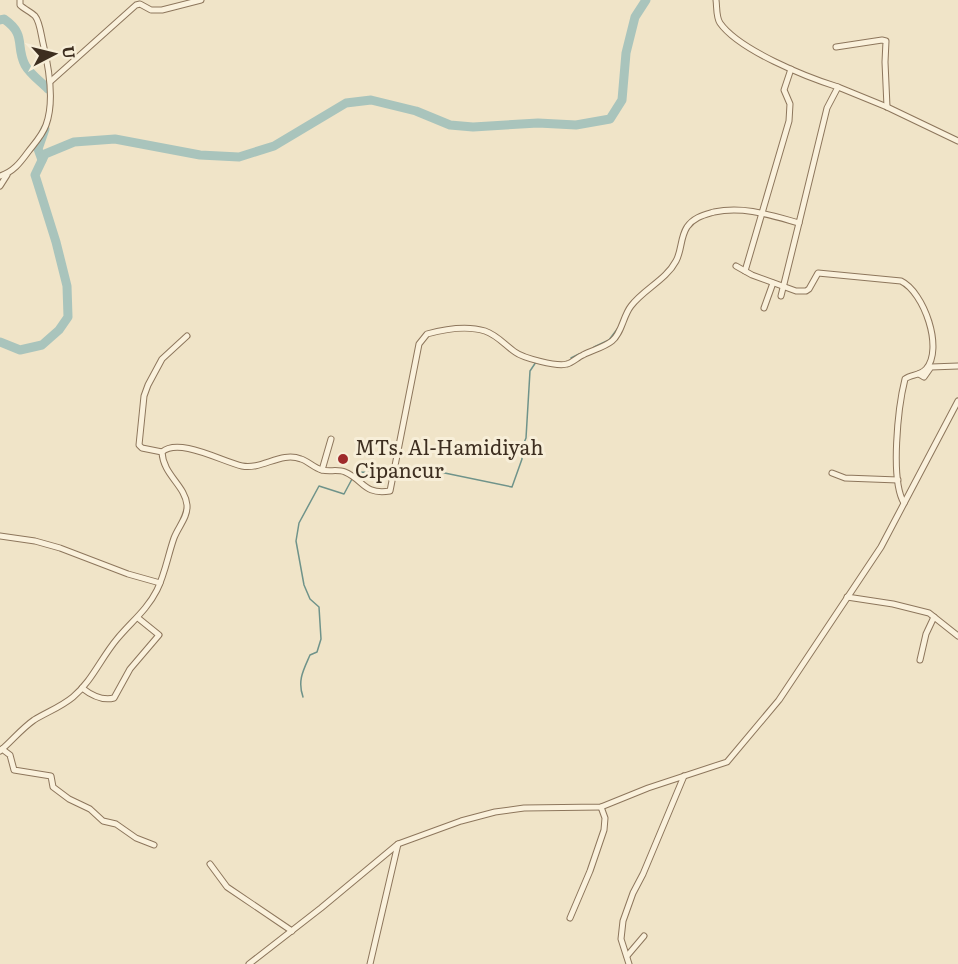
<svg xmlns="http://www.w3.org/2000/svg" width="958" height="964" font-family="Literata,serif">
  <rect width="100%" height="100%" fill="#f0e4c8"/>
  <g fill="none" stroke-linecap="round" stroke-linejoin="round">
    <g stroke="#6f938a" stroke-width="1.5">
      <polyline points="594,347 609,340 618,328"/>
      <polyline points="572,359 571,358 579,354"/>
      <polyline points="355,476 358,472 415,474 435,471 512,487 522,459 521,450 526,438 530,371 536,362"/>
      <path d="M303 697C297 680 304 669 310 655L317 652 321 639 319 607 310 599 304 585 296 541 299 523 319 486 344 494 352 479"/>
    </g>
    <g stroke="#a9c4bc" stroke-width="9">
      <path d="M0 20 4 19C27 35 15 45 25 65 30 74 40 81 48 89"/>
      <polyline points="42,160 38,149 45,129"/>
      <polyline points="0,342 20,350 42,345 59,330 68,317 67,286 56,242 35,175 45,154 74,142 115,139 200,155 239,157 274,146 346,103 371,100 416,111 450,125 473,127 538,123 576,125 610,119 622,100 626,53 635,17 646,0"/>
    </g>
    <defs>
      <g id="minor">
        <path d="M716 0C717 7 716 17 720 23 739 50 806 77 838 87"/>
        <polyline points="836,47 882,40 886,41 885,62 887,107"/>
        <polyline points="51,81 136,5 140,4 151,10 162,10 201,0"/>
        <path d="M0 176C13 172 20 163 28 152 34 144 42 136 46 125 55 101 49 68 43 43 41 35 40 22 35 16 31 12 24 9 20 5V0"/>
        <polyline points="0,186 7,175"/>
        <path d="M736 266 752 275 796 291H806L809 289 818 273 901 281C924 292 944 349 926 369 920 376 911 374 905 379 898 407 890 480 904 503"/>
        <polyline points="745,271 789,121 790,104 784,90 791,69"/>
        <polyline points="781,296 799,223"/>
        <polyline points="764,308 773,283"/>
        <polyline points="919,374 924,377 931,367 958,366"/>
        <polyline points="162,452 142,448 139,445 144,396 148,385 162,359 187,336"/>
        <polyline points="322,470 331,439"/>
        <polyline points="832,473 845,478 898,480"/>
        <polyline points="0,536 35,541 60,548 128,574 160,583"/>
        <polyline points="847,597 893,604 929,613 958,636"/>
        <polyline points="920,660 926,634 934,617"/>
        <path d="M82 688C91 695 103 701 114 698L130 669 159 635 138 618"/>
        <polyline points="2,749 10,755 14,770 51,776 53,787 69,799 90,809 103,821 116,824 136,838 154,845"/>
        <path d="M0 751C12 741 21 729 34 720 47 712 61 707 73 697 92 681 101 658 117 639 131 622 147 610 157 590 165 574 168 555 174 538 178 527 188 517 187 505 185 485 163 475 162 452 179 437 223 462 242 466 262 470 281 451 301 459 308 461 314 468 322 470 329 472 338 469 345 472 364 480 363 495 390 491L419 344 427 334C445 329 466 325 485 331 497 335 505 345 515 352 523 358 557 367 567 364 572 363 578 357 583 355 592 350 603 348 612 341 622 333 623 316 631 306 644 289 666 280 676 261 682 250 680 238 687 227 694 217 704 215 714 212 744 206 770 215 799 223L827 108 838 87 887 107 958 141"/>
        <polyline points="210,864 227,887 292,931"/>
        <polyline points="570,918 590,871 604,830 605,818 601,807"/>
        <polyline points="627,956 644,936"/>
        <polyline points="249,964 321,908 398,844 461,821 495,812 524,808 601,807 648,788 727,762 779,700 881,547 958,401"/>
        <polyline points="370,964 398,844"/>
        <polyline points="629,964 621,939 623,921 633,893 643,874 684,776"/>
      </g>
    </defs>
    <use href="#minor" stroke="#8d765c" stroke-width="7"/>
    <use href="#minor" stroke="#faf1dc" stroke-width="5"/>
  </g>
  <circle fill="#9e2a2b" stroke="#f7eed8" stroke-width="2" cx="343" cy="459" r="6"/>
  <g text-anchor="middle" stroke-width="6" stroke-linejoin="round" paint-order="stroke">
    <g font-size="20" fill="#3d2e20" stroke="#f7eed8" text-anchor="start">
      <text x="355" y="455">MTs. Al-Hamidiyah<tspan x="355" dy="23">Cipancur</tspan></text>
    </g>
  </g>
  <g transform="translate(54 54) rotate(83)" stroke="#f7eed8" stroke-width="4.5" paint-order="stroke">
  <path d="M0-4.5L10 22L0 15L-10 22Z" fill="#3d2e20"/>
  <text y="-9" font-size="16" font-weight="bold" text-anchor="middle" fill="#3d2e20">U</text>
  </g>
</svg>
